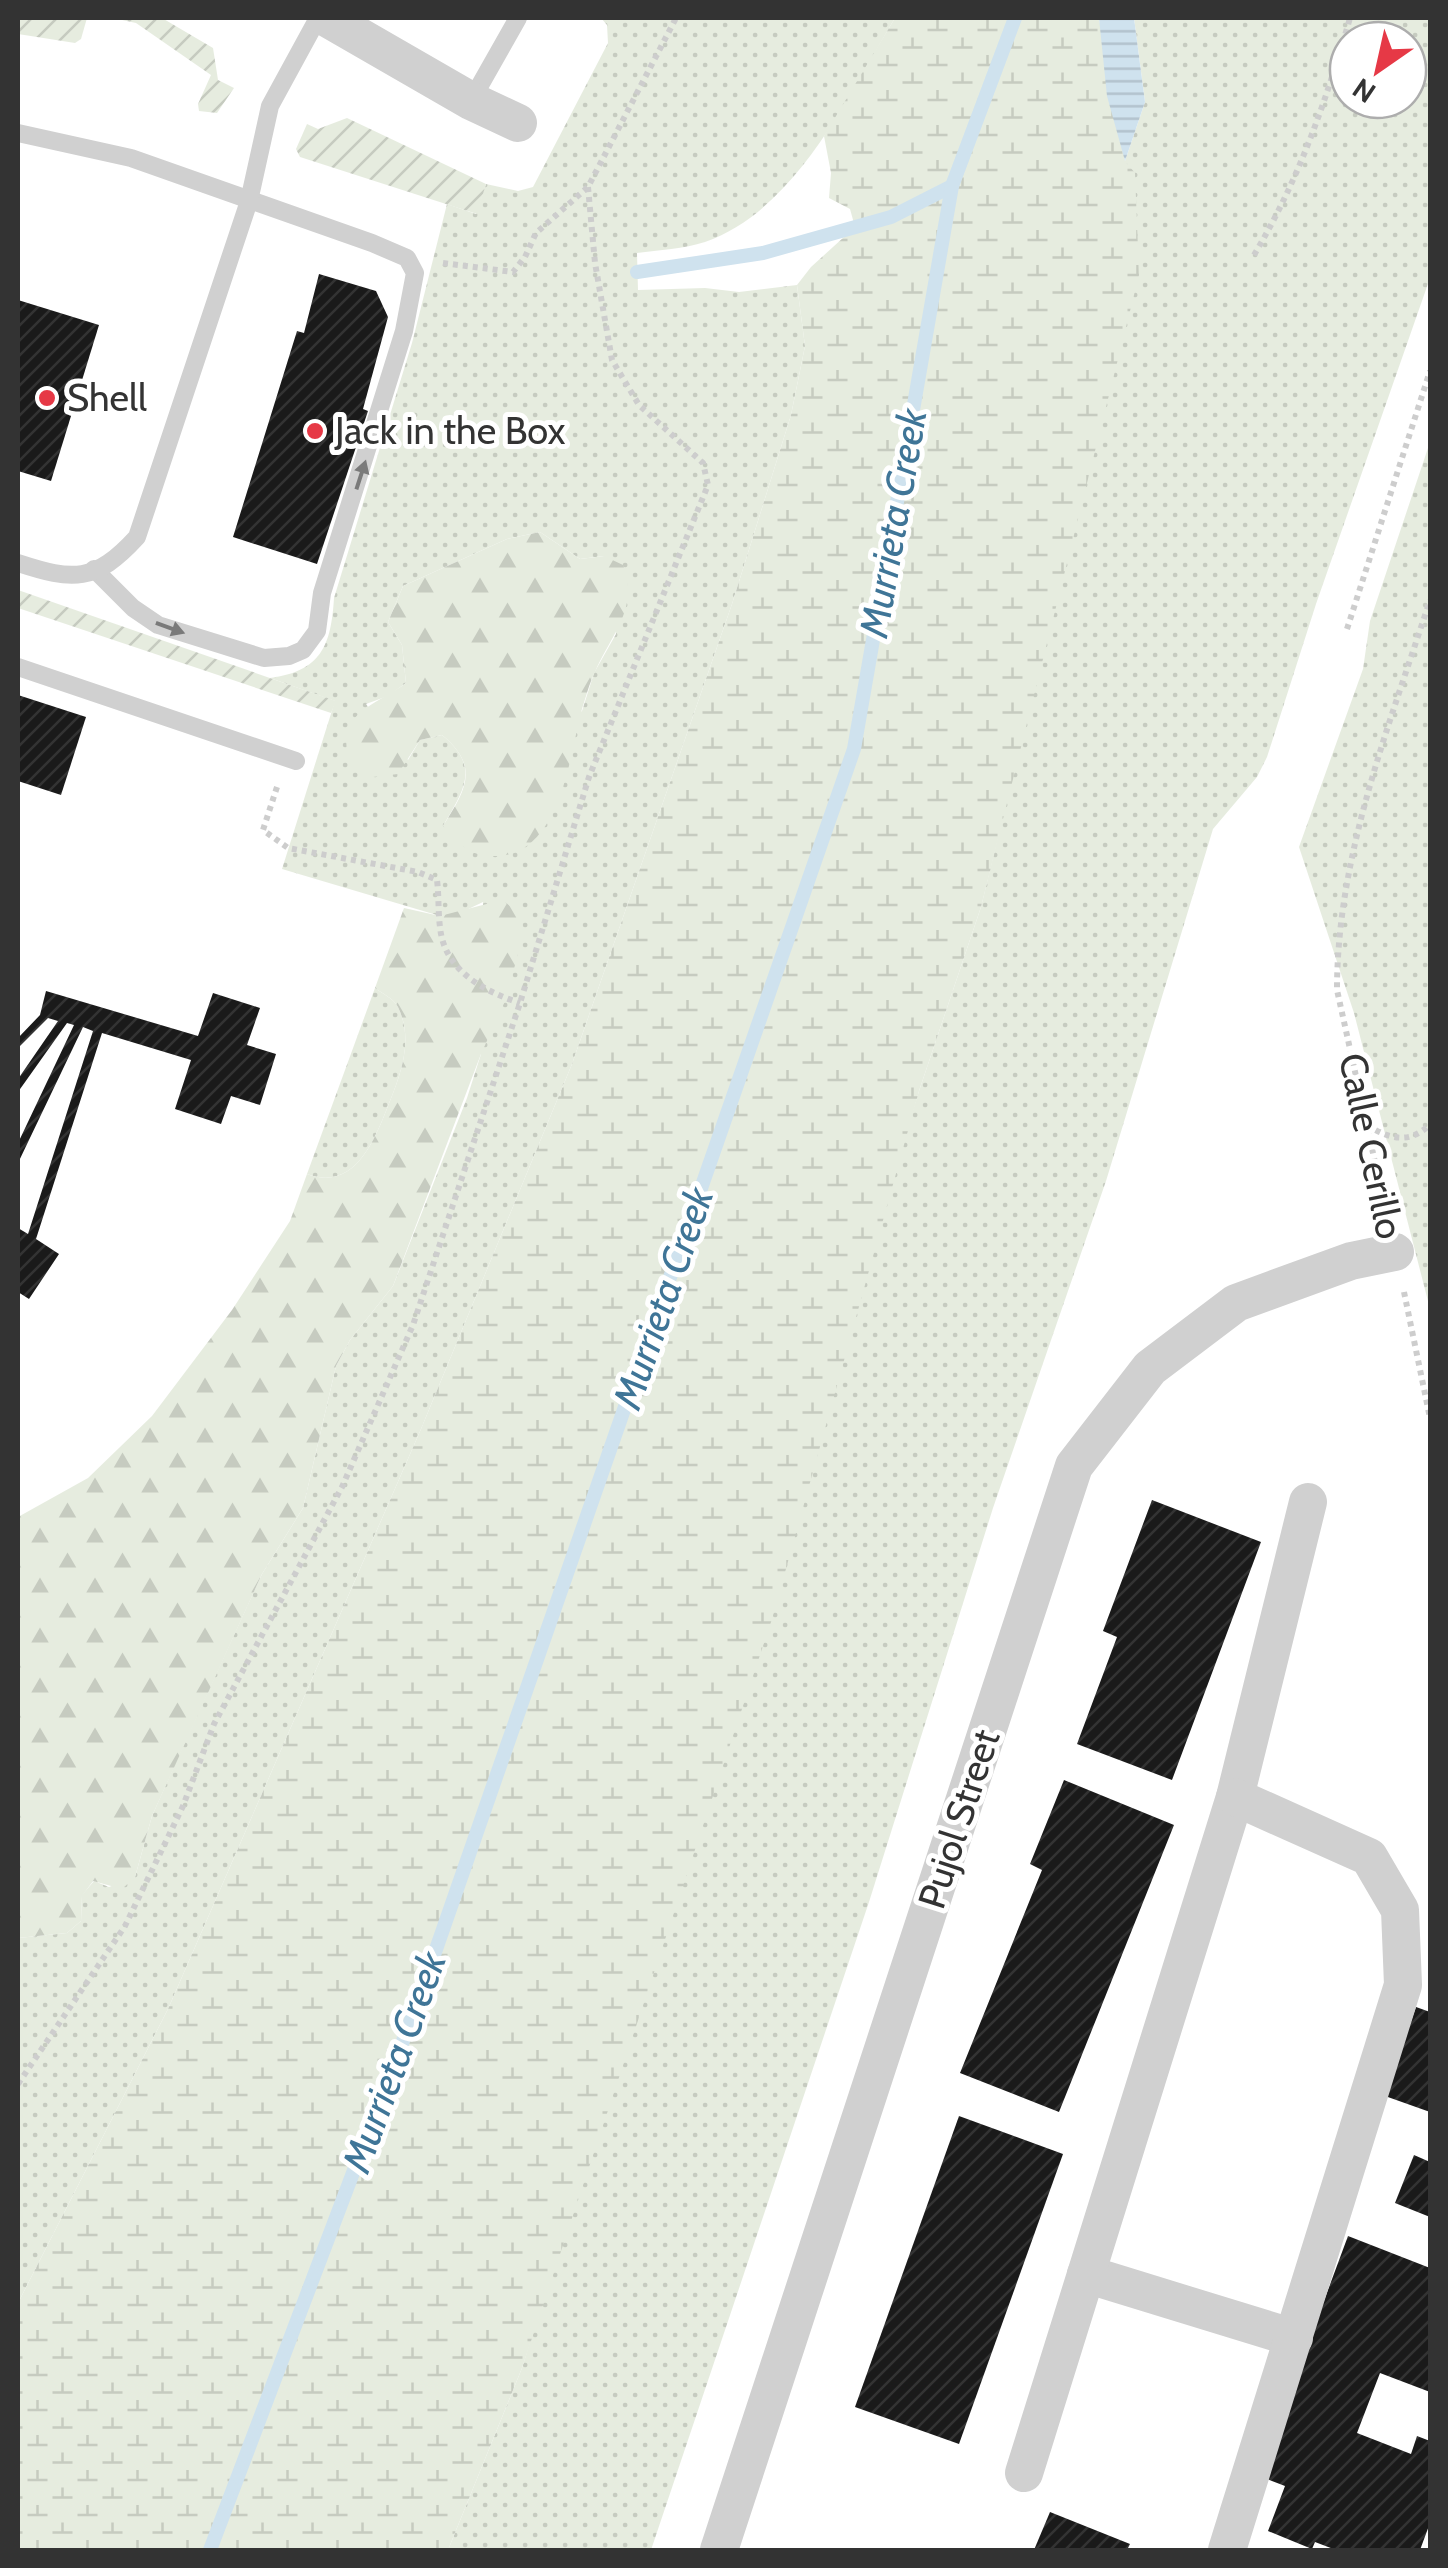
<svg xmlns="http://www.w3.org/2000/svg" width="1448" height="2568" font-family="Cabin,sans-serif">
  <defs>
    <pattern id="grass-dots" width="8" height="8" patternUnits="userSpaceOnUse" patternTransform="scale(2.5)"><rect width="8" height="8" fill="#e6ecdf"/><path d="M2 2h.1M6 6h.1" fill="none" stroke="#c6cbc0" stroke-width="1.8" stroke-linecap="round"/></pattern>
    <pattern id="forest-firs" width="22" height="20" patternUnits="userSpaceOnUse" patternTransform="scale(2.5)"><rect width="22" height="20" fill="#e6ecdf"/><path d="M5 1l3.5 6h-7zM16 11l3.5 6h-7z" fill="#c6cbc0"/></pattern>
    <pattern id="wetland-marsh" width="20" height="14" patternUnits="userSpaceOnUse" patternTransform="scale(2.5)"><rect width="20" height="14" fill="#e6ecdf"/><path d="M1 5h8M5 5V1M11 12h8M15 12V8" fill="none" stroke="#c6cbc0"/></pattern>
    <pattern id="garden-furrows" width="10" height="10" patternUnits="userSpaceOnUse" patternTransform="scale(2.5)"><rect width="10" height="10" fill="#e6ecdf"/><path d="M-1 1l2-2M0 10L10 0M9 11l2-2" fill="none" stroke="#c6cbc0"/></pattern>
    <pattern id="water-rules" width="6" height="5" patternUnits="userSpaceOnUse" patternTransform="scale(2.5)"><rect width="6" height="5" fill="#cfe2ee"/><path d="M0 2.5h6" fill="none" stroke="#b2c2cd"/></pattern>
    <pattern id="building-hatch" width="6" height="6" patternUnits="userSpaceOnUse" patternTransform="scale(2.5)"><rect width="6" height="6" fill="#1a1a1a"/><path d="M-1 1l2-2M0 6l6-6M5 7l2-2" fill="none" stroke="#333"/></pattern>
  </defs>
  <rect width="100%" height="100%" fill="#fff"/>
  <g fill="url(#grass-dots)" fill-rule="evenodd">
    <path d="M601 18H895C848 96 796 210 705 242 684 249 659 250 637 253L638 290 705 288 739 292 797 285 805 346 791 415 732 604 572 1064 421 1429 168 2009 18 2303V1938L67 1933 81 1921 82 1895 94 1881 109 1887 135 1877 152 1816 184 1744 262 1574 303 1508 336 1366 350 1340 393 1286 467 1098 481 1054 483 902 460 913 440 916 282 869 335 701 270 678C321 671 331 646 334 598L412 343 447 204 476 214 486 184 518 191 533 187 608 43 607 25ZM540 532 580 559 604 556 616 634 594 673 582 711 443 826C464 790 481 767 442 735L420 740 408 760 366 704 388 696 406 683 402 645 388 622 403 586 507 539Z"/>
    <path d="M1134 18H1430V278L1316 604 1267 757 1257 777 1213 829 1106 1181 993 1508 869 1902 651 2550H448L522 2368 919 1091 981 907 1031 700 1125 161 1145 102ZM1348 40H1408V100H1348Z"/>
    <polygon points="1430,442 1430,1309 1354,1013 1299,847 1363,669 1370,621"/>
    <path d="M375 988C383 994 393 998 398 1007 415 1042 399 1078 386 1111 372 1146 352 1191 307 1174Z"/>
  </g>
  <g fill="url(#forest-firs)">
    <path d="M540 532 580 559 604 556 623 565C640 607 611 635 595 672 589 684 586 697 582 709 569 757 561 857 493 856 470 856 457 844 443 826 465 791 481 767 442 735L420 740 398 774 373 777 352 768C331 713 372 708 406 683L402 645 388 622 403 586 507 539Z"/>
    <path d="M502 900 519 913 524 931 506 999 481 1054 393 1286 350 1340 336 1366 303 1508 262 1574 152 1816 135 1877 122 1889 93 1881 82 1896 81 1921 67 1933 18 1938V1517L88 1478 152 1416 232 1310 290 1221 307 1174C352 1191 372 1146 386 1111 399 1078 415 1042 398 1007 393 998 383 994 375 988L404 908 440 916Z"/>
  </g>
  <polygon fill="url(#wetland-marsh)" points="895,18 1099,18 1125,161 1135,173 1139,275 981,907 919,1091 772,1619 522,2368 448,2550 18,2550 18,2303 168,2009 421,1429 572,1064 732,604 791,415 805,346 797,285 811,267 855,227 850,209 829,198 831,173 824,136"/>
  <g fill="url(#garden-furrows)">
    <polygon points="18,18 87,18 81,39 75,43 18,34"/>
    <polygon points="113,18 162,18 213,48 218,80 234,88 217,113 199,111 198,104 211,75 136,23"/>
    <polygon points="347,118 486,184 477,214 300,157 296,149 307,124 318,129"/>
    <polygon points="18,590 336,701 331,713 18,608"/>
  </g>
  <polygon fill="url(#water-rules)" points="1099,18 1134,18 1145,102 1125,161 1107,96"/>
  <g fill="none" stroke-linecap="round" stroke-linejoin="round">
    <g stroke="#cfe2ee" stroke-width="14">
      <polyline points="637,272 763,253 891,217 952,186"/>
      <polyline points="210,2550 417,2004 854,749 952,186 1015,18"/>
    </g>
  </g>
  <g fill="url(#building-hatch)">
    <polygon points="319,274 376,291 388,317 363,409 368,411 317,564 233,537 297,331 304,333"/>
    <polygon points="18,300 99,325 51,481 18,471"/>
    <polygon points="18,695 86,717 61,795 18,781"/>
    <polygon points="46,991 198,1036 213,993 260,1008 247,1045 276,1054 260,1105 231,1096 221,1124 175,1109 191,1060 102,1033 36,1239 59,1254 29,1299 18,1292 18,1228 28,1234 93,1031 83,1027 18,1163 18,1143 74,1025 67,1023 18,1092 18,1079 58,1021 48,1018 18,1048 18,1038 40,1015"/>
    <polygon points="1152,1500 1261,1542 1172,1780 1077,1744 1117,1637 1103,1631"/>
    <polygon points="1064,1780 1174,1825 1059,2112 960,2073 1042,1870 1030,1864"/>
    <polygon points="1416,2007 1430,2012 1430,2112 1385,2096"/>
    <polygon points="959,2116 1063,2154 959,2444 855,2407"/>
    <polygon points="1414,2155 1430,2162 1430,2217 1395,2203"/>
    <polygon points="1348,2236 1430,2268 1430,2392 1380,2373 1357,2433 1411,2454 1417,2436 1430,2441 1430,2523 1420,2550 1336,2550 1315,2542 1312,2549 1268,2531 1285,2486 1259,2476"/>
    <polygon points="1050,2512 1130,2544 1127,2550 1034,2550"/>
  </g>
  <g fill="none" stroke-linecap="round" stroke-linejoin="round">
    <g stroke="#cdcdcd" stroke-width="6" stroke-dasharray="5 5" stroke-linecap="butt">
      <path d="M1254 255C1299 180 1326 101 1350 18"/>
      <polyline points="443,263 513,272 525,257 536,233 588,187 676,18"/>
      <polyline points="1347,629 1430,371"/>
      <path d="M277 787 263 830 288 848 418 872 437 880C439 896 438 912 440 927 444 970 483 991 520 1003"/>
      <path d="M1367 1125C1389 1139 1410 1145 1430 1124"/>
      <path d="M1386 1212 1337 990C1337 856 1389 726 1430 600"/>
      <polyline points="1404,1292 1430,1418"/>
      <polyline points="18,2084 125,1926 183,1806 214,1724 342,1487 413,1325 520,1003 589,777 708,485 703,463 639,405 612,360 595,263 588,187"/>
    </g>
    <g stroke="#d0d0d0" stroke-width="18">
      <polyline points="471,101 518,18"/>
      <polyline points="18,133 131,158 372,243 407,258 415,273 404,331 322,593 317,631 303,650 289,656 264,658 158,625 133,608 94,569"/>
      <path d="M18 563C73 581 95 583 137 537L249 201 270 106 318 18"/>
      <polyline points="18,667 296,761"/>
    </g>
    <g stroke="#d0d0d0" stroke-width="38">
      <polyline points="327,18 471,101 518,123"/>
      <polyline points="1086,2274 1294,2338"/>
      <polyline points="1024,2473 1235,1797 1308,1502"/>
      <polyline points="719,2550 1074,1466 1150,1368 1236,1303 1351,1261 1395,1252"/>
      <polyline points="1227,2550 1403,1985 1400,1910 1369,1857 1235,1797"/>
    </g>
  </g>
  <defs><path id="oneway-solid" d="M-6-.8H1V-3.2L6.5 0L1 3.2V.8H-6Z" transform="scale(2.5)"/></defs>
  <g fill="#7a7a7a">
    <use href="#oneway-solid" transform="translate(361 475) rotate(-72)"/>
    <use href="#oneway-solid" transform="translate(170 628) rotate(20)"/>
  </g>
  <g fill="#e63946" stroke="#fff" stroke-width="4">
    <circle cx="47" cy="398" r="10"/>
    <circle cx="315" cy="431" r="10"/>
  </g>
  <g text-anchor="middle" stroke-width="10" stroke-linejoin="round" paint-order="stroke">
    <g font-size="38" fill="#333" stroke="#fff" text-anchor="start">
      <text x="67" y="411">Shell</text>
      <text x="335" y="444">Jack in the Box</text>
    </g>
    <g font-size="38" fill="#333" stroke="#fff">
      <text transform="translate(1371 1146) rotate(78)" y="13">Calle Cerillo</text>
      <text transform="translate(959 1819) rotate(-72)" y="13">Pujol Street</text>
    </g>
    <g font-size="40" font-style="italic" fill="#3f7597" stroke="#fff">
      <text transform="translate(893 523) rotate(-80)" y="14">Murrieta Creek</text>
      <text transform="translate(663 1298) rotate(-71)" y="14">Murrieta Creek</text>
      <text transform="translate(394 2062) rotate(-70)" y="14">Murrieta Creek</text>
    </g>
  </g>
  <rect width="1448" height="2568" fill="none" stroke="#333333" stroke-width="40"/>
  <g transform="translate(1378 70) rotate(214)"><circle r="48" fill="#ffffff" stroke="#adadad" stroke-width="2.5"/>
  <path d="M0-8L18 38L0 25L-18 38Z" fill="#e63946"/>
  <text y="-15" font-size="28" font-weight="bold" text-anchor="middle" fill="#333333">N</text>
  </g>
</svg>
